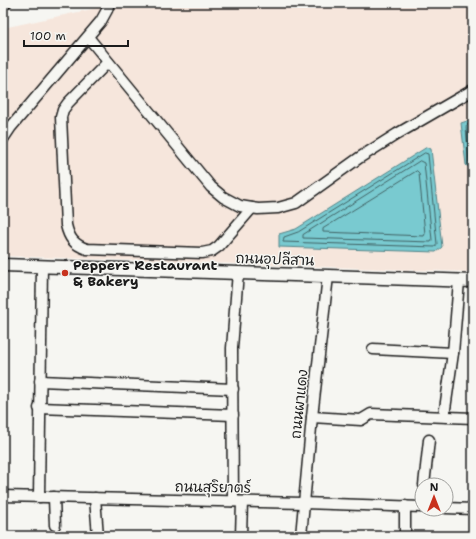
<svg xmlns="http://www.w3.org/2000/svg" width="476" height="539" font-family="'Shantell Sans','Playpen Sans Thai',sans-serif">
  <rect width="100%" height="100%" fill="#f6f6f2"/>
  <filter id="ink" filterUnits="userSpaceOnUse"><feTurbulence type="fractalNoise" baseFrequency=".025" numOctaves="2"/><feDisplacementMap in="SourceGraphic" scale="8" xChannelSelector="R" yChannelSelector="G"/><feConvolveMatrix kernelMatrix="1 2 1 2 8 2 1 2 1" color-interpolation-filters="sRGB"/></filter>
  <g filter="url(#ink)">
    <polygon fill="#f6e6dc" points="96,3 473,3 473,272 3,256 3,28 97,8"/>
    <g fill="#79cad0" stroke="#548488">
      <polygon points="473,119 473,168 470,168 466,165 461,123"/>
      <polygon points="427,147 431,149 442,247 436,252 279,247 279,234 296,229"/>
    </g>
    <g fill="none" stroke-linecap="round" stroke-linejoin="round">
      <g stroke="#416264" stroke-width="1">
        <polyline points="473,123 467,125 466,127 469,162 473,164"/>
        <polygon points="425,153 428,154 437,244 435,247 283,242 284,237 298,232"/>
        <polygon points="420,161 424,163 432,240 431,242 303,238 303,235"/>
        <polygon points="417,171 419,173 425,234 424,236 323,232 323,229"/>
      </g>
      <defs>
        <g id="minor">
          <polyline points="3,4 6,3"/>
          <polyline points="88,37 211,187 223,197 240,206 258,209 278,208 296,203 359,158 397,134 473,90"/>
          <path d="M108 62 68 103 63 110 61 117 66 225C69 238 74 245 87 249L202 253 212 251 219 246 252 208"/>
          <polyline points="3,139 11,127 101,21 107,10 109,3"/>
          <polyline points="373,349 453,353"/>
          <polyline points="40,381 233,389"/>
          <polyline points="39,408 233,415"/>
          <polyline points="444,416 453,353 459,281"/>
          <polyline points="312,417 361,420 371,414 473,418"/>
          <polyline points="424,485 429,440"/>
          <polyline points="3,496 303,503 422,507"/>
          <polyline points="39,497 42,266"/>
          <polyline points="54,497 55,525"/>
          <polyline points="95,498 98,536"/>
          <polyline points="233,501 232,348 238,272"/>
          <polyline points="405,506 405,536"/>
          <polyline points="446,508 473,509"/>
          <polyline points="241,536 242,502"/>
          <polyline points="301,536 312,417 328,276"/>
        </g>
        <polyline id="major" points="3,265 473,281"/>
      </defs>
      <use href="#minor" stroke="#1c1c1c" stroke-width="13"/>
      <use href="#major" stroke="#1c1c1c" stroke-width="15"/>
      <use href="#minor" stroke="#f6f6f2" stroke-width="10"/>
      <use href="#major" stroke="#f6f6f2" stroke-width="12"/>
    </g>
  </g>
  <circle fill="#c8321e" stroke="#f6f6f2" stroke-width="1.5" cx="65" cy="273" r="4"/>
  <g text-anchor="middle" stroke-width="3" stroke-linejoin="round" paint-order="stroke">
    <g font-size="14" fill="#1c1c1c" stroke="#f6f6f2">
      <text transform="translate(275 259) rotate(2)" y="5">ถนนอุปลีสาน</text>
      <text transform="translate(299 404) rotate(-84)" y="5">ถนนผาแดง</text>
      <text transform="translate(213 487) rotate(1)" y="5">ถนนสุริยาตร์</text>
    </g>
    <g font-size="14" font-weight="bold" fill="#1c1c1c" stroke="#f6f6f2" text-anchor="start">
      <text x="73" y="270">Peppers Restaurant<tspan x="73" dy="16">&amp; Bakery</tspan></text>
    </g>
  </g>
  <rect width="476" height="539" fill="none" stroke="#f6f6f2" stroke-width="16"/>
  <rect x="8" y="8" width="460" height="523" fill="none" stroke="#1c1c1c" stroke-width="1.5" filter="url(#ink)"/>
  <g transform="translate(434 497)"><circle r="19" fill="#f6f6f2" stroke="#9f9f9c"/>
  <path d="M0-3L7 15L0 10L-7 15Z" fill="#c8321e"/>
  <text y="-6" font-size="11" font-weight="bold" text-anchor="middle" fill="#1c1c1c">N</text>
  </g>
  <path d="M24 40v6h104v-6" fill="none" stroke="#1c1c1c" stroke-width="2"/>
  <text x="30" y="40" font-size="12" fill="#1c1c1c" stroke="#f6f6f2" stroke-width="3" paint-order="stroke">100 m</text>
</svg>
